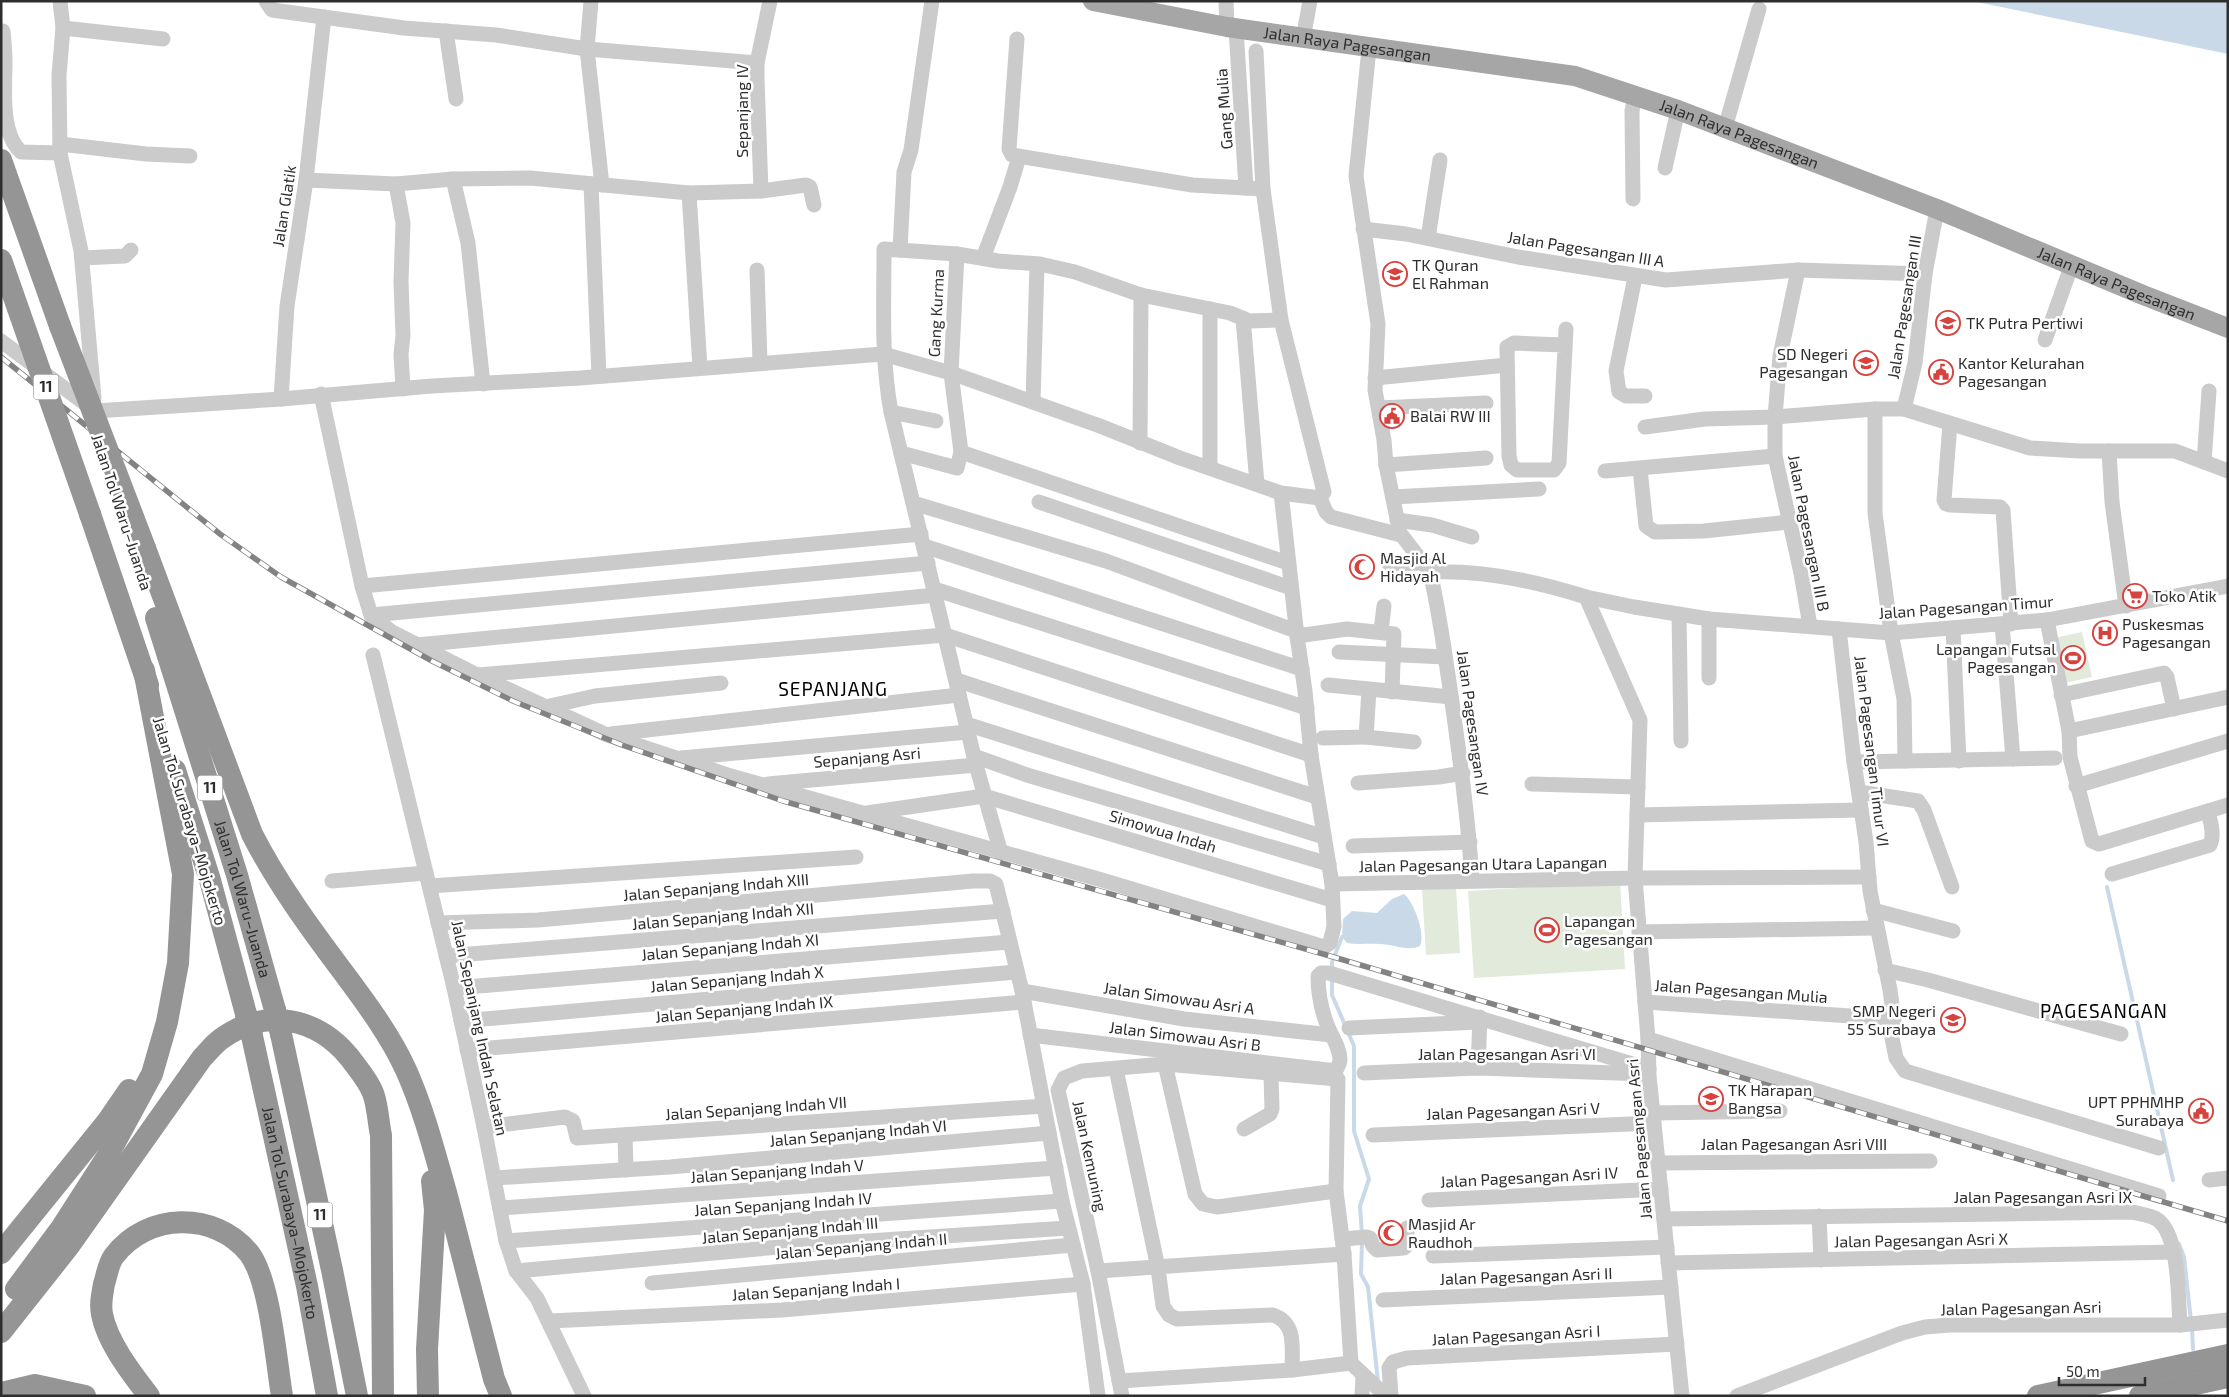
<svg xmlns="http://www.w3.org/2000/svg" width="2229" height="1397" font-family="'Exo 2',sans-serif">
  <rect width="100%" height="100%" fill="#fff"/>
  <g fill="#e2eadc">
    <polygon points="2082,632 2092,677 2065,683 2054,638"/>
    <polygon points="1620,882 1625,969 1474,978 1468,891"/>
    <polygon points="1456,887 1460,953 1426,955 1422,889"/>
  </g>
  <g fill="#cad9e8">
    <polygon points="1972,1 2228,1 2228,54"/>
    <path d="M1404 894C1414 902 1426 935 1420 946 1407 952 1393 944 1380 944 1369 943 1358 945 1347 943L1342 937 1343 919 1352 911 1377 913 1392 899Z"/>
  </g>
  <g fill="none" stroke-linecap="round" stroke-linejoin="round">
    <g stroke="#cad9e8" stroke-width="4">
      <polyline points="2107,887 2173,1180"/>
      <polyline points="1332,971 1332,962 1342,937"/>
      <polyline points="1332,978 1332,995 1354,1046 1354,1131 1369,1179 1360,1206 1362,1235"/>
      <polyline points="1362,1242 1361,1274 1368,1287 1378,1382"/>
      <polyline points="2179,1244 2184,1257 2191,1321"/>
      <polyline points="2192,1328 2193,1349"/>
    </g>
    <g stroke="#cbcbcb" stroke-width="15">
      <polyline points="60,1 63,28 59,75 60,153 81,251 94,398"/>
      <polyline points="266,1 272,10 404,28 496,35 587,49 757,63"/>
      <polyline points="591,1 587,49 602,185"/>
      <polyline points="1226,1 1227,27"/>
      <polyline points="63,28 163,39"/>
      <polyline points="1236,29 1246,188"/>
      <path d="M3 31C4 41 5 52 5 62 5 89 0 133 21 152L60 153"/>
      <polyline points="446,31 456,99"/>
      <polyline points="1017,39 1009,149 1012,155 1192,185 1263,189"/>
      <polyline points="1303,39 1310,1"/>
      <path d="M1369 49 1356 176 1378 324 1375 390 1384 440 1386 465 1400 533 1430 572C1482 570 1536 581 1586 597L1640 720 1635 878 1648 1039 1649 1075 1682 1396"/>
      <polyline points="1256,51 1263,189 1281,320 1324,492 1320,498"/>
      <polyline points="1725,128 1759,9"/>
      <polyline points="60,144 146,154 190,156"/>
      <polyline points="1665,168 1678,110"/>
      <polyline points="453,179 468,243 483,384"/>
      <polyline points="306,180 396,184 453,179 530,178 689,193 761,191 806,185 810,187 814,205"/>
      <polyline points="396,184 403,223 401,282 403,336 401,354 403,389"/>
      <polyline points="591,184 599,376"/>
      <polyline points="761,191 757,79 757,63 770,1"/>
      <polyline points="689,193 700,368"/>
      <polyline points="1633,199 1632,111 1635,96"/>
      <polyline points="1363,229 1406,234 1518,257 1666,280 1798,270 1925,274"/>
      <polyline points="1428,238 1440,160"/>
      <polyline points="900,250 904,172 911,150 932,1"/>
      <polyline points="82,258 125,256 131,250"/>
      <polyline points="983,258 1010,187 1019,157"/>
      <polyline points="757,270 760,362"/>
      <polyline points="1798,270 1780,356 1775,417 1775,456 1801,573 1810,626"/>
      <polyline points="1635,277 1616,371 1619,392 1626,396 1645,396"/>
      <polyline points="1210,309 1210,467"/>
      <polyline points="1243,318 1257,484"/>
      <polyline points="2045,340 2072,264"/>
      <polyline points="1,341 95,411 281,399 432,386 580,378 883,354 951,373 1100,426 1180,458 1281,493 1320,498"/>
      <polyline points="1564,345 1514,343 1507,347 1509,456 1511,465 1517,470 1554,470 1559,463 1566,329"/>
      <polyline points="1375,378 1507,365"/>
      <polyline points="321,394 362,586 371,615 392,632 475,674 607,735 731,776 1102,880 1324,947 1330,943 1334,926 1332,884 1311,755 1305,691 1297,636 1281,493"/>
      <polyline points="281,399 287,306 306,180 324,17"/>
      <polyline points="1033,402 1037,264"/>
      <polyline points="1379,408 1486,403"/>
      <polyline points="1875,409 1875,513 1891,633 1904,699 1905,761"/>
      <polyline points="1904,409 1915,363 1925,274 1937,209"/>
      <polyline points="891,412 936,421"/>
      <polyline points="1950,424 1944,500 1946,504 1950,505 2000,507 2003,510 2011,624"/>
      <polyline points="1645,427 1705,419 1775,417 1875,409 1904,409 2030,448 2080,451 2175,451 2228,471"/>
      <polyline points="1140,443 1141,295"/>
      <polyline points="2109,451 2112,502 2126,606"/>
      <polyline points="961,452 1288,563"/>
      <polyline points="901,453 957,468 961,452 951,373 957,254"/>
      <polyline points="2204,462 2209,391"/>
      <polyline points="1386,465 1486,458"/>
      <polyline points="1640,469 1646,526 1655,532 1704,531 1789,522"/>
      <polyline points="1605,471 1775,456"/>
      <polyline points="1393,497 1539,489"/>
      <polyline points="1320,498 1326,512 1331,517 1401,535"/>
      <polyline points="1039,502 1291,588"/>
      <polyline points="913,503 1106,561 1296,631"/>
      <polyline points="1397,520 1432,525 1472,537"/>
      <polyline points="924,546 1302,669"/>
      <polyline points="1389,564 1424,563"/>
      <path d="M1430 572C1439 610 1444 649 1450 688 1459 752 1468 815 1472 880"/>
      <polyline points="362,586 921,534"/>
      <polyline points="934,589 1307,708"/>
      <polyline points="1586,597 1634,607 1709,619 1891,633 2047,620 2228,586"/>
      <polyline points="1679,614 1681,741"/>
      <polyline points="371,615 928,563"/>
      <polyline points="1709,619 1709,678"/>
      <polyline points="2047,620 2069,731 2070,757 2092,841 2099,844 2228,805"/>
      <polyline points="2002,624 2013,759"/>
      <polyline points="1953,628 1959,761"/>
      <polyline points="1839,629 1854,762 1866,842 1870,891 1890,990 1894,1019 1892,1038 1896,1058 1905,1071 2159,1148"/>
      <polyline points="1381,631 1384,606"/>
      <polyline points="1297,636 1347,629 1394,634 1392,692"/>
      <polyline points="417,645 936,595"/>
      <polyline points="1339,652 1445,657"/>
      <polyline points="373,655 454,988 484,1127 506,1241 516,1271 537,1298 584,1396"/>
      <polyline points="478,675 945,635 1311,755"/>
      <polyline points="956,680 1317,797"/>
      <polyline points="1328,685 1451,697"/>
      <polyline points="2061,695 2164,673 2167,677 2174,709"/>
      <polyline points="545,707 595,696 721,683"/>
      <polyline points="966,724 1324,837"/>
      <polyline points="2069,731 2228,697"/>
      <polyline points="611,734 959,695"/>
      <polyline points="1366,737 1414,742"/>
      <polyline points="1323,738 1366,737 1369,690"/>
      <polyline points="974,756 1027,775 1329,864"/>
      <polyline points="681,758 968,732"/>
      <polyline points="1854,762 2055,758"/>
      <polyline points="1358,783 1439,777 1463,773"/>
      <polyline points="768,784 976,765"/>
      <polyline points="1532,784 1638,787"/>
      <polyline points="2076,786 2228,741"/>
      <polyline points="1859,792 1918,801 1924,810 1952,887"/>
      <polyline points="867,813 984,796 1332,900"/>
      <polyline points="1637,815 1861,810"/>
      <polyline points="1353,846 1470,842"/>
      <path d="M1001 853 976 765 891 412C881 358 884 304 884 249L957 254 998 261 1040 264 1075 272 1141 295 1230 313 1249 321 1281 320"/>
      <path d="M2112 874 2210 845C2215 834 2210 821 2208 811"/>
      <polyline points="332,881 426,873"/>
      <polyline points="1332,884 1635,878 1869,877"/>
      <polyline points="430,886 856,857"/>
      <polyline points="1873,910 1953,931"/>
      <polyline points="438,923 538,920 973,881 990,881 996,884 1022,991 1062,1201 1083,1284 1098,1396"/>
      <polyline points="1639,932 1876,928"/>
      <polyline points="446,956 1003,911"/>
      <polyline points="1885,970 1928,980 2121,1034"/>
      <polyline points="454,988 1009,942"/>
      <polyline points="1022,991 1184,1019 1331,1035"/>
      <polyline points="1645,1002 1894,1019"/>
      <polyline points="461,1021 1016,972"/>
      <polyline points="1349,1028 1479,1022"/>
      <path d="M1030 1035 1336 1071C1337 1067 1340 1064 1340 1060 1340 1048 1332 1037 1328 1027 1321 1010 1318 994 1318 976L1321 973H1329L1649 1069"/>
      <polyline points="1648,1039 2159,1196"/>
      <polyline points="467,1050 1024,1002"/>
      <polyline points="1165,1064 1195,1194 1203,1204 1217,1207 1336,1191"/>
      <polyline points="1478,1068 1480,1017"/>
      <path d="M1116 1069 1158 1268 1163 1306 1169 1315 1177 1319 1273 1315C1297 1323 1292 1349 1292 1370"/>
      <polyline points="1364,1073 1478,1068 1645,1074"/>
      <polyline points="1653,1113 1780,1111"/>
      <polyline points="484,1127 565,1117 573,1121 577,1138 1044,1106"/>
      <polyline points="1244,1129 1270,1114 1272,1109 1271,1075"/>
      <polyline points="625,1135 626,1170"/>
      <polyline points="1373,1135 1654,1123"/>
      <polyline points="1658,1163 1930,1161"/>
      <polyline points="494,1178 670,1167 1049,1133"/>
      <polyline points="2209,1180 2228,1178"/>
      <polyline points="1429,1200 1661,1189"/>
      <polyline points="500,1208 1056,1168"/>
      <polyline points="1819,1216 1821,1260"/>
      <path d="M1664 1219 2132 1212C2140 1214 2151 1215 2158 1220 2180 1237 2178 1299 2180 1325"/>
      <polyline points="1342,1239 1367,1237 1370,1238 1373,1246 1377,1250 1404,1248 1407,1245 1407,1228"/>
      <polyline points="506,1241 1062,1201"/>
      <polyline points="1433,1256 1667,1247"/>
      <polyline points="1668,1263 2174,1252"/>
      <polyline points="516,1271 790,1246 1068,1228"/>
      <polyline points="1098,1271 1344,1254"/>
      <polyline points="652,1283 1073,1245"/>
      <polyline points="1383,1300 1671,1287"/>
      <polyline points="550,1321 782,1310 1083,1284"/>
      <polyline points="1119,1381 1292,1370 1351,1363"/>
      <polyline points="1122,1396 1098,1271 1058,1090 1064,1078 1082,1071 1165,1064 1338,1079 1336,1191 1344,1254 1351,1363 1386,1396"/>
      <polyline points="1362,1396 1363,1376"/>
      <polyline points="1391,1396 1389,1368 1393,1362 1407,1358 1677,1344"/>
      <polyline points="1737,1396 1902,1333 1925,1327 1950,1325 2180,1325 2228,1320"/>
    </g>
    <path stroke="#a6a6a6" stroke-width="20" id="s1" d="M1093 1 1227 27 1575 76 1678 110 1937 209 2143 295 2228 328"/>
    <g stroke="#959595" stroke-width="22">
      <polyline points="1,160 60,326"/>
      <polyline points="90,514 148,685"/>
      <path d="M145 548 252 834C277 883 310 928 343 972 366 1003 390 1035 406 1070 424 1110 435 1154 447 1196 463 1257 478 1318 494 1379L501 1396"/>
      <path id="s2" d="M156 618 237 875 275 1010"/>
      <polyline points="175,770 210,880 246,1014"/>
      <polyline points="281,1034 332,1270 357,1396"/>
      <path id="s3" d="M252 1036 307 1286 327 1396"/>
      <polyline points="1,1253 107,1122 129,1090"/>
      <polyline points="16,1289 62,1227 107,1157 152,1074 167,1022 178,963 183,874 144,670"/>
      <path d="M1 1332 69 1246 202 1058C208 1052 214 1044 221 1039 265 1007 317 1017 350 1058 358 1069 368 1080 373 1093 378 1106 378 1122 381 1135L383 1396"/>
      <polyline points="1,1393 35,1385 85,1396"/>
      <path d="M149 1396C132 1374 107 1342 102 1314 100 1304 102 1295 104 1284 107 1275 108 1264 114 1256 147 1212 215 1211 249 1253 270 1280 276 1360 282 1396"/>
      <polyline points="428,1396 427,1349 435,1210 432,1181"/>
      <polyline points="2038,1396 2228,1355"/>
      <polyline points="2140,1396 2228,1377"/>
    </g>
    <defs>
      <polyline id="rail" points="1,357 220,534 281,577 432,661 513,701 622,745 783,801 1330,956 2228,1221"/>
    </defs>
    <use href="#rail" stroke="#838383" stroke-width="5.5"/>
    <use href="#rail" stroke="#fff" stroke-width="4" stroke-dasharray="11" stroke-linecap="butt"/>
    <g stroke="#959595" stroke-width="22">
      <polyline points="1,260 90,514"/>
      <polyline points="60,326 145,548"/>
      <polyline points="275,1010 281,1034"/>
      <polyline points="246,1014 252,1036"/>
    </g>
  </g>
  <defs>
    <symbol id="school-ring" viewBox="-11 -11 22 22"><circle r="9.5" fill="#fff" stroke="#d6433e" stroke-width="1.5"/><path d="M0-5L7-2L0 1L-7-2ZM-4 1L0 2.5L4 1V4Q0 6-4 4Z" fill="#d6433e"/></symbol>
    <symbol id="civic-ring" viewBox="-11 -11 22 22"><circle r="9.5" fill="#fff" stroke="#d6433e" stroke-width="1.5"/><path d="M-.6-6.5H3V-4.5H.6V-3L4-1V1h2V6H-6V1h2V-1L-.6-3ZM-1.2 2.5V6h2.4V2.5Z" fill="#d6433e"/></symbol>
    <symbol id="mosque-ring" viewBox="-11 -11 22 22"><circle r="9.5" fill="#fff" stroke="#d6433e" stroke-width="1.5"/><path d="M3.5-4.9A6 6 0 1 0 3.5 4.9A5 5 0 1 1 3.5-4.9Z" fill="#d6433e"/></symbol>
    <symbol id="supermarket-ring" viewBox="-11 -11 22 22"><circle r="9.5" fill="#fff" stroke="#d6433e" stroke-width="1.5"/><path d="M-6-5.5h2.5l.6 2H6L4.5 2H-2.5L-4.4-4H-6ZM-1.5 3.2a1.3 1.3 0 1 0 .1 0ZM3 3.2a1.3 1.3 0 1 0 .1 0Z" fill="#d6433e"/></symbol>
    <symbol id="hospital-ring" viewBox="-11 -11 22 22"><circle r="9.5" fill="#fff" stroke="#d6433e" stroke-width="1.5"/><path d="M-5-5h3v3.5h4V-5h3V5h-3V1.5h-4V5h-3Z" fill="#d6433e"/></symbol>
    <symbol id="stadium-ring" viewBox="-11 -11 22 22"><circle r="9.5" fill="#fff" stroke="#d6433e" stroke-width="1.5"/><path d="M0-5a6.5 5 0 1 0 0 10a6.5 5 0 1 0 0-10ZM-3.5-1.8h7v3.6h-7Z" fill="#d6433e"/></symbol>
  </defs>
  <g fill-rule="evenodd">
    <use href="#school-ring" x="1381" y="260" width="28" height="28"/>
    <use href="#school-ring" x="1934" y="309" width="28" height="28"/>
    <use href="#school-ring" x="1852" y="349" width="28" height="28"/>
    <use href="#civic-ring" x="1927" y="358" width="28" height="28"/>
    <use href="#civic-ring" x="1378" y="402" width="28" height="28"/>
    <use href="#mosque-ring" x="1348" y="553" width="28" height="28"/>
    <use href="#supermarket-ring" x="2121" y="582" width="28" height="28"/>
    <use href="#hospital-ring" x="2091" y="619" width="28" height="28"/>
    <use href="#stadium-ring" x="2059" y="644" width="28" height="28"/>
    <use href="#stadium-ring" x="1533" y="916" width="28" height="28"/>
    <use href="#school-ring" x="1939" y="1006" width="28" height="28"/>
    <use href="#school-ring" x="1697" y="1085" width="28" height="28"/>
    <use href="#civic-ring" x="2187" y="1097" width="28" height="28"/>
    <use href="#mosque-ring" x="1377" y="1219" width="28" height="28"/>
  </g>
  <g text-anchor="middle" stroke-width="5" stroke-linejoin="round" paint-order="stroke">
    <g fill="#fff" stroke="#6d6d6d" stroke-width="1">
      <rect x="33.5" y="374.5" width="25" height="25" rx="4"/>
      <rect x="197.5" y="775.5" width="25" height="25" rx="4"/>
      <rect x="307.5" y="1202.5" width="25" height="25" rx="4"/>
    </g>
    <g font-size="15" font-weight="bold" fill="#2e2e2e">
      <text x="46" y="392">11</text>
      <text x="210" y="793">11</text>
      <text x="320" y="1220">11</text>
    </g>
    <g font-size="16" fill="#2e2e2e" stroke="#fff">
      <text dy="6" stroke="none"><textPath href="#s1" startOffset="258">Jalan Raya Pagesangan</textPath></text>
      <text transform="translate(1224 109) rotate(-94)" y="6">Gang Mulia</text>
      <text transform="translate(742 111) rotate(-90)" y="6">Sepanjang IV</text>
      <text dy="6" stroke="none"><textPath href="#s1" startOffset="662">Jalan Raya Pagesangan</textPath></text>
      <text transform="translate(284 206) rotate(-81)" y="6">Jalan Glatik</text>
      <text transform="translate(1586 249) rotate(9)" y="6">Jalan Pagesangan III A</text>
      <text dy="6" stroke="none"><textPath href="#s1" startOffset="1068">Jalan Raya Pagesangan</textPath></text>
      <text transform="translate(1904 307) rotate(-81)" y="6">Jalan Pagesangan III</text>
      <text transform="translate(936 313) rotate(-87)" y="6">Gang Kurma</text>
      <text transform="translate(122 512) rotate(72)" y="6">Jalan Tol Waru–Juanda</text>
      <text transform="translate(1809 533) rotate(79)" y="6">Jalan Pagesangan III B</text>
      <text transform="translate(1966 607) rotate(-4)" y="6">Jalan Pagesangan Timur</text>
      <text transform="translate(1473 723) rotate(82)" y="6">Jalan Pagesangan IV</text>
      <text transform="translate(1872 751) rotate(83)" y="6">Jalan Pagesangan Timur VI</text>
      <text transform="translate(867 757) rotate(-5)" y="6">Sepanjang Asri</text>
      <text transform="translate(190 821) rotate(73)" y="6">Jalan Tol Surabaya–Mojokerto</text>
      <text transform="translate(1163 831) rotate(17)" y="6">Simowua Indah</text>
      <text transform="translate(1483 864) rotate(-1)" y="6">Jalan Pagesangan Utara Lapangan</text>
      <text transform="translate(716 887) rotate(-5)" y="6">Jalan Sepanjang Indah XIII</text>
      <text dy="6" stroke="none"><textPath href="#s2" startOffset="294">Jalan Tol Waru–Juanda</textPath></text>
      <text transform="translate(723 916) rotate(-5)" y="6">Jalan Sepanjang Indah XII</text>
      <text transform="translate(730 947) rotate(-5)" y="6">Jalan Sepanjang Indah XI</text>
      <text transform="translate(737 979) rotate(-5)" y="6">Jalan Sepanjang Indah X</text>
      <text transform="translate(1741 991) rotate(4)" y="6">Jalan Pagesangan Mulia</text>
      <text transform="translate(1179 998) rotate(8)" y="6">Jalan Simowau Asri A</text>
      <text transform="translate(744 1009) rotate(-5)" y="6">Jalan Sepanjang Indah IX</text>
      <text transform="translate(480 1028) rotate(78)" y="6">Jalan Sepanjang Indah Selatan</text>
      <text transform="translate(1185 1036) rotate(7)" y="6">Jalan Simowau Asri B</text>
      <text x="1507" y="1060">Jalan Pagesangan Asri VI</text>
      <text transform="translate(756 1108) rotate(-4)" y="6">Jalan Sepanjang Indah VII</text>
      <text transform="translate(1513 1111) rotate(-2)" y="6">Jalan Pagesangan Asri V</text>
      <text transform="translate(858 1133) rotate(-5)" y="6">Jalan Sepanjang Indah VI</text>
      <text transform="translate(1639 1139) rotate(-95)" y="6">Jalan Pagesangan Asri</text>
      <text x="1794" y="1150">Jalan Pagesangan Asri VIII</text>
      <text transform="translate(1090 1156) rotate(78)" y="6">Jalan Kemuning</text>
      <text transform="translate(777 1171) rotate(-4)" y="6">Jalan Sepanjang Indah V</text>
      <text transform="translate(1529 1177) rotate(-3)" y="6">Jalan Pagesangan Asri IV</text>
      <text x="2043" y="1203">Jalan Pagesangan Asri IX</text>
      <text transform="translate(783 1204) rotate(-4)" y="6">Jalan Sepanjang Indah IV</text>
      <text dy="6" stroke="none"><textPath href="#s3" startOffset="181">Jalan Tol Surabaya–Mojokerto</textPath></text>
      <text transform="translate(790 1230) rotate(-5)" y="6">Jalan Sepanjang Indah III</text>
      <text transform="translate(1921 1240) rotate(-1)" y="6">Jalan Pagesangan Asri X</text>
      <text transform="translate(861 1246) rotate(-5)" y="6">Jalan Sepanjang Indah II</text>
      <text transform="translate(1526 1276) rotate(-2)" y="6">Jalan Pagesangan Asri II</text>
      <text transform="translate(816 1289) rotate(-4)" y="6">Jalan Sepanjang Indah I</text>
      <text transform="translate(2021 1308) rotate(-1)" y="6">Jalan Pagesangan Asri</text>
      <text transform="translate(1516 1335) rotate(-3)" y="6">Jalan Pagesangan Asri I</text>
    </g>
    <g font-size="16" fill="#2e2e2e" stroke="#fff" text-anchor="start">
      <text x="1412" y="271">TK Quran<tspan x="1412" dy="18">El Rahman</tspan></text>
      <text x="1966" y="329">TK Putra Pertiwi</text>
      <text x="1848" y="360" text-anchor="end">SD Negeri<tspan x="1848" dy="18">Pagesangan</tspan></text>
      <text x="1958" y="369">Kantor Kelurahan<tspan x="1958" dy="18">Pagesangan</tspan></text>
      <text x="1410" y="422">Balai RW III</text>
      <text x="1380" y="564">Masjid Al<tspan x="1380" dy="18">Hidayah</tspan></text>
      <text x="2152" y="602">Toko Atik</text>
      <text x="2122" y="630">Puskesmas<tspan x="2122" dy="18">Pagesangan</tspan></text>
      <text x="2056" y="655" text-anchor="end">Lapangan Futsal<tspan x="2056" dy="18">Pagesangan</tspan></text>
      <text x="1564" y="927">Lapangan<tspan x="1564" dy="18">Pagesangan</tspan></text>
      <text x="1936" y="1017" text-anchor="end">SMP Negeri<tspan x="1936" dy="18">55 Surabaya</tspan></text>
      <text x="1728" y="1096">TK Harapan<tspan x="1728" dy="18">Bangsa</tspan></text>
      <text x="2184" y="1108" text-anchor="end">UPT PPHMHP<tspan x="2184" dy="18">Surabaya</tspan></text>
      <text x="1408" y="1230">Masjid Ar<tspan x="1408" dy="18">Raudhoh</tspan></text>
    </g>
    <g font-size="19" letter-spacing="1" fill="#000" stroke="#fff">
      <text x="833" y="696">SEPANJANG</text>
      <text x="2104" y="1018">PAGESANGAN</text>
    </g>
  </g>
  <rect width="2229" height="1397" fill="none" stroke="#2e2e2e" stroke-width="5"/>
  <path d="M2059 1377v8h86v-8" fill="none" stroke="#2e2e2e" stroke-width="2.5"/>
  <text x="2066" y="1377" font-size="15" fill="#2e2e2e" stroke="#ffffff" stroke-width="4" paint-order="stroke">50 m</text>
</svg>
